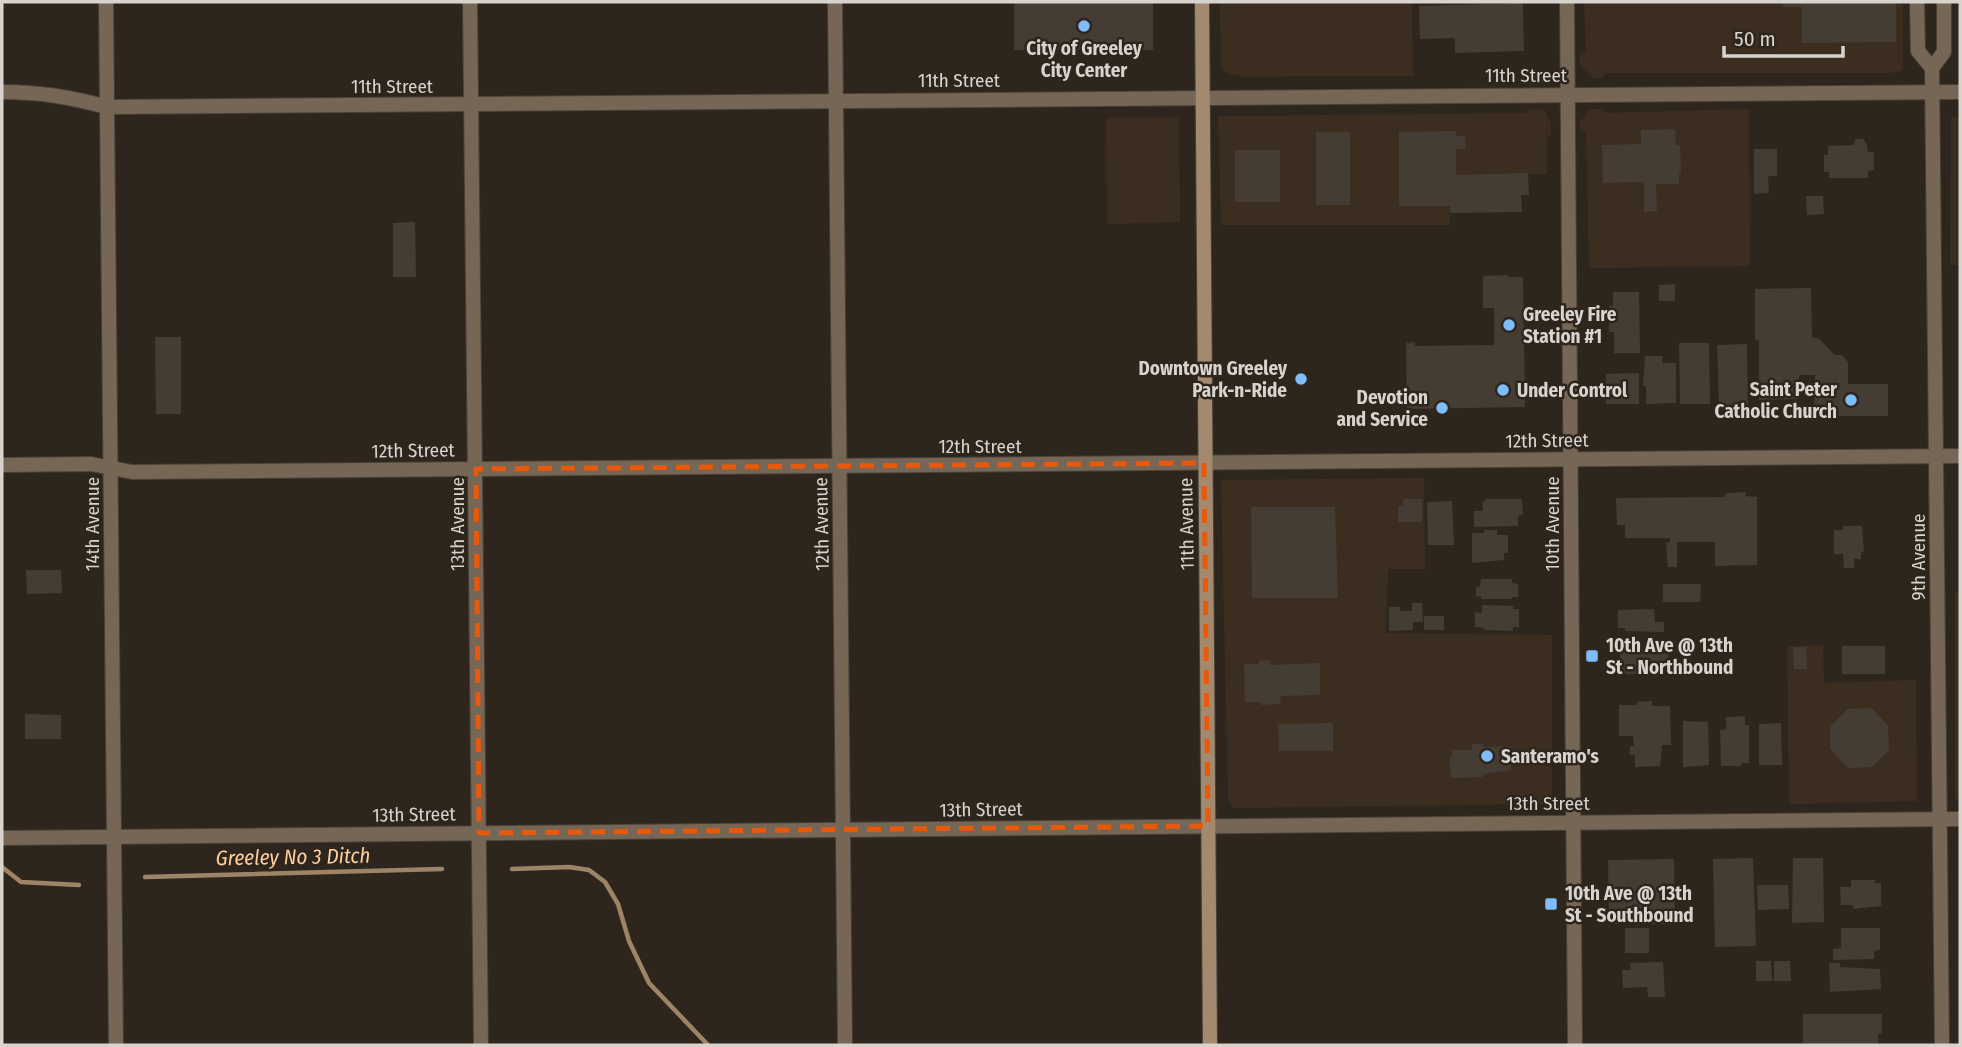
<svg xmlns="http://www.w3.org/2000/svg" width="1962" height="1047" font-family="'Fira Sans Condensed',sans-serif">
  <rect width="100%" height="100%" fill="#2e261d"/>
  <g fill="#3b2e21">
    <polygon points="1220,2 1412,2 1413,76 1242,77 1227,73 1221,67"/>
    <polygon points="1584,2 1903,2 1903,64 1902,70 1891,73 1606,73 1601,78 1593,78 1580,65 1579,57 1586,52"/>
    <polygon points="1536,109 1545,111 1551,124 1551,134 1547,139 1547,174 1457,175 1456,186 1449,186 1450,225 1221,225 1218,116 1526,113 1527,110"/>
    <polygon points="1592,109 1601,109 1605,113 1749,109 1750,266 1589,268 1586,133 1580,129 1580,123 1587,112"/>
    <polygon points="1179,117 1180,222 1107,224 1106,118"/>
    <polygon points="1953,117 1960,117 1960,265 1950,265 1951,119"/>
    <polygon points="1424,478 1425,569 1388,569 1386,633 1552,635 1552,804 1234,808 1228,800 1221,480"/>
    <rect x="1955" y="592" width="5" height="207"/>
    <polygon points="1823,645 1824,683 1916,680 1917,801 1789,804 1787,646"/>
  </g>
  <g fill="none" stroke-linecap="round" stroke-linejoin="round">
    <g stroke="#9e8467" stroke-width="4.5">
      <polyline points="2,867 21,882 79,885"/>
      <polyline points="512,869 569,867 589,870 605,882 618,904 629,941 649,983 708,1045"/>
      <polyline points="145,877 442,869"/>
    </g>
  </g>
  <g fill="#453c33">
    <rect x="1014" y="2" width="139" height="48"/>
    <polygon points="1783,2 1896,2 1896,42 1802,43 1802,7 1783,7"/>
    <polygon points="1523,3 1524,51 1455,53 1455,38 1420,39 1419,6"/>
    <polygon points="1675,129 1676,145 1680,145 1681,173 1679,174 1679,184 1656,184 1657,211 1644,212 1644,182 1603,183 1602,145 1641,144 1641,130"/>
    <polygon points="1456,131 1456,136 1465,136 1466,149 1456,149 1456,175 1528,173 1529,195 1521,195 1522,212 1450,213 1450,206 1399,206 1399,132"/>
    <rect x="1316" y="132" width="34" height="73"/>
    <polygon points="1856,139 1863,139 1867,145 1868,152 1874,152 1874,170 1868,171 1868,178 1829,178 1829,172 1824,172 1824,155 1828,155 1828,146 1853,145"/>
    <polygon points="1754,149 1777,149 1777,176 1768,176 1769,193 1754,194"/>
    <rect x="1235" y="150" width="45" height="52"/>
    <polygon points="1806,196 1823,196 1824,214 1807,215"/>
    <polygon points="415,222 416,277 393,277 393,223"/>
    <polygon points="1508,275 1508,277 1523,277 1525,407 1407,409 1406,343 1415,342 1415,346 1494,345 1494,308 1483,308 1483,276"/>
    <polygon points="1675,284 1675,301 1659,301 1659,285"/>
    <polygon points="1811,288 1812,337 1819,339 1835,355 1842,355 1848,362 1848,384 1888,384 1888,416 1814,416 1815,375 1799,375 1799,399 1759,400 1759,340 1755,340 1755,289"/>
    <polygon points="1613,292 1639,292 1640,353 1614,353 1614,332 1609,332 1609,306 1613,306"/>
    <polygon points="155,337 181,337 181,414 156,414"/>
    <polygon points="1679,343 1709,343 1710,404 1680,404"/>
    <polygon points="1747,344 1748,405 1719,406 1717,345"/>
    <polygon points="1645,356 1663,356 1662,363 1676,363 1676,403 1646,404 1646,386 1643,386"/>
    <polygon points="1639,373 1639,404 1606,404 1606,374"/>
    <polygon points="1746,492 1745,496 1757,497 1757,565 1715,566 1715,542 1677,542 1677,567 1668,567 1666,543 1670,542 1670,538 1625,538 1625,525 1617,525 1616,498 1725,497 1726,493"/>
    <polygon points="1403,499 1422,499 1422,522 1398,522 1398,506 1403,506"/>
    <polygon points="1485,499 1522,499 1523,515 1518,516 1518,526 1474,527 1474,511 1483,511 1482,502 1485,502"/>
    <polygon points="1452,501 1454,545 1428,545 1427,502"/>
    <polygon points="1251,507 1335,507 1338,598 1252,598"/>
    <polygon points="1843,526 1862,526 1864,552 1861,552 1861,559 1854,559 1854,568 1844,568 1843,554 1834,554 1834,530 1843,530"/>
    <polygon points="1484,530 1497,530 1497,535 1508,535 1508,553 1504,553 1504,560 1472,563 1472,533 1484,533"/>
    <polygon points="26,570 61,570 62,593 27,594"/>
    <polygon points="1481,579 1512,579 1512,583 1518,584 1518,597 1512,597 1512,599 1481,599 1481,596 1476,597 1476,587 1480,586"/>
    <polygon points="1663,584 1701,584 1700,602 1663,602"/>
    <polygon points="1412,603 1422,603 1423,622 1413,622 1413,630 1389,631 1389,607 1400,607 1400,611 1412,611"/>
    <polygon points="1482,605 1513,606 1513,609 1519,609 1519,628 1513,627 1513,631 1484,630 1484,628 1475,627 1475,612 1482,613"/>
    <polygon points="1654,609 1655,622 1664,622 1664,632 1625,631 1625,628 1618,628 1618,610"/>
    <rect x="1424" y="616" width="20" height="14"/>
    <rect x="1842" y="646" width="43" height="28"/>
    <polygon points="1668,647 1669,673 1621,674 1620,648"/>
    <polygon points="1793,647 1806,647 1807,669 1794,669"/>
    <polygon points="1270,660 1270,665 1320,663 1320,695 1280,696 1281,704 1261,705 1260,702 1245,702 1244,664 1259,664 1259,661"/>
    <polygon points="1652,701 1652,706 1670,706 1671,745 1662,745 1660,766 1635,767 1635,755 1630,755 1630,746 1634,746 1633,736 1619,736 1619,705 1637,705 1637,702"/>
    <polygon points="1872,708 1888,726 1889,750 1872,767 1848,768 1830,749 1830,726 1848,709"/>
    <polygon points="25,714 61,715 61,739 25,739"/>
    <polygon points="1745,716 1745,725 1749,725 1749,763 1741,763 1741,766 1721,766 1720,730 1726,729 1726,717"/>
    <polygon points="1683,721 1708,722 1709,765 1683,767"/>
    <polygon points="1333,723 1333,751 1279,751 1278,724"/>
    <polygon points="1781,723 1782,765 1759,765 1759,724"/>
    <polygon points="1472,744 1483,744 1484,747 1511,746 1511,770 1483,774 1483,777 1451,778 1449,757 1452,757 1452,750 1472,750"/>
    <polygon points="1753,858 1756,946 1715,947 1713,859"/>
    <polygon points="1793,858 1823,858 1824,922 1792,923"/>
    <polygon points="1674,859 1675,924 1609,924 1608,860"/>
    <polygon points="1851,880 1875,880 1875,883 1881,883 1881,906 1853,909 1853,905 1841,905 1840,887 1851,887"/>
    <polygon points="1757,885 1788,885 1789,909 1758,910"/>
    <rect x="1625" y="928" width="24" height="25"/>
    <polygon points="1841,928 1880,928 1880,950 1874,951 1874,959 1833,960 1833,949 1841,948"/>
    <polygon points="1756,961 1771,961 1772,981 1756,981"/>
    <polygon points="1774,961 1790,961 1791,981 1774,981"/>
    <polygon points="1663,962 1665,997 1648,997 1647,987 1623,988 1622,970 1631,970 1630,963"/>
    <polygon points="1829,963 1840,963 1840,967 1880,969 1881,989 1830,992"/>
    <polygon points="1803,1014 1882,1014 1882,1033 1878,1034 1878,1045 1803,1045"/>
  </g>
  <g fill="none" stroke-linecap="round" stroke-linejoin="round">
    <defs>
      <g id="minor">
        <polyline points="470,2 481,1045"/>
        <polyline points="835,2 845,1045"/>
        <polyline points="1567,2 1575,1045"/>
        <polyline points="1917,2 1918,51 1932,68"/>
        <path d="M2 92C40 92 70 97 107 107L1960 92"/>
        <polyline points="2,465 91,464 132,472 1960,456"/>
        <polyline points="1942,1045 1932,68 1944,52 1944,2"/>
      </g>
      <g id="tertiary">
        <polyline points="106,2 116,1045"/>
        <polyline points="2,838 1960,819"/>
      </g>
      <polyline id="secondary" points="1202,2 1210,1045"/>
    </defs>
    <use href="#minor" stroke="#494239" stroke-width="16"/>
    <use href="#tertiary" stroke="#494239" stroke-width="16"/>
    <use href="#secondary" stroke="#494239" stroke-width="16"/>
    <use href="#minor" stroke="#766656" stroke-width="14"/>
    <use href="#tertiary" stroke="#766656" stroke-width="14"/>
    <use href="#secondary" stroke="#a38a6f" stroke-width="14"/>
  </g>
  <path fill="none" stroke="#e8590c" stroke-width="5" stroke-dasharray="14 9" stroke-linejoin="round" d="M1204 463 1208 826 479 833 476 469Z"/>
  <g fill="#7ebdf9" stroke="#2e261d" stroke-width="2.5">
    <circle cx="1084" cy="26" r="7"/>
    <circle cx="1509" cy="325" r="7"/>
    <circle cx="1301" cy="379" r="7"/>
    <circle cx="1503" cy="390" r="7"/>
    <circle cx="1851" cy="400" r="7"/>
    <circle cx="1442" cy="408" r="7"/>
    <rect x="1585" y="649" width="14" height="14" rx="3.5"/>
    <circle cx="1487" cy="756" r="7"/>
    <rect x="1544" y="897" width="14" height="14" rx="3.5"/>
  </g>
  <g text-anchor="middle" stroke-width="5" stroke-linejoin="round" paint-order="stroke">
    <g font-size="19" font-weight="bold" fill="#d9d3ce" stroke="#2e261d" text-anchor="start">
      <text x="1084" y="55" text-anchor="middle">City of Greeley<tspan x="1084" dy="22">City Center</tspan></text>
      <text x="1523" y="321">Greeley Fire<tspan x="1523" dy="22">Station #1</tspan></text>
      <text x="1287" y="375" text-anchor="end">Downtown Greeley<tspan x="1287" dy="22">Park-n-Ride</tspan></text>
      <text x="1837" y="396" text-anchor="end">Saint Peter<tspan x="1837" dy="22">Catholic Church</tspan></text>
      <text x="1517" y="397">Under Control</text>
      <text x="1428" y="404" text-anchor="end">Devotion<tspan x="1428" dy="22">and Service</tspan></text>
      <text x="1606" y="652">10th Ave @ 13th<tspan x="1606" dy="22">St - Northbound</tspan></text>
      <text x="1501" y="763">Santeramo's</text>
      <text x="1565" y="900">10th Ave @ 13th<tspan x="1565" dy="22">St - Southbound</tspan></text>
    </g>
    <g font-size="19" fill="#d9d3ce" stroke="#2e261d">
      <text x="1526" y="82">11th Street</text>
      <text x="959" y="87">11th Street</text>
      <text x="392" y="93">11th Street</text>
      <text transform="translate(1547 440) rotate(-1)" y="7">12th Street</text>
      <text x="980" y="453">12th Street</text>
      <text transform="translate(413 450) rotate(-1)" y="7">12th Street</text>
      <text transform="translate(92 524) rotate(-90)" y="7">14th Avenue</text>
      <text transform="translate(457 524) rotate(-90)" y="7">13th Avenue</text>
      <text transform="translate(821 524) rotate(-91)" y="7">12th Avenue</text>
      <text transform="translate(1186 524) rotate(-91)" y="7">11th Avenue</text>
      <text transform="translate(1552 524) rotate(-90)" y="7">10th Avenue</text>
      <text transform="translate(1918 557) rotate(-90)" y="7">9th Avenue</text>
      <text x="1548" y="810">13th Street</text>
      <text transform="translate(981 809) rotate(-1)" y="7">13th Street</text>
      <text transform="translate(414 814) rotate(-1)" y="7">13th Street</text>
    </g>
    <g font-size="21" font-style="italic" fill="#fdcf9f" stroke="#2e261d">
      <text transform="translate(293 857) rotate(-1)" y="7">Greeley No 3 Ditch</text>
    </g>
  </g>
  <rect width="1962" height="1047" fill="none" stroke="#d9d3ce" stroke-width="7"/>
  <path d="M1724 46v10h119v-10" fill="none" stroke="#d9d3ce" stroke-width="3.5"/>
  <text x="1734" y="46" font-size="21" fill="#d9d3ce" stroke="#2e261d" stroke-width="5" paint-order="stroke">50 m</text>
</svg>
